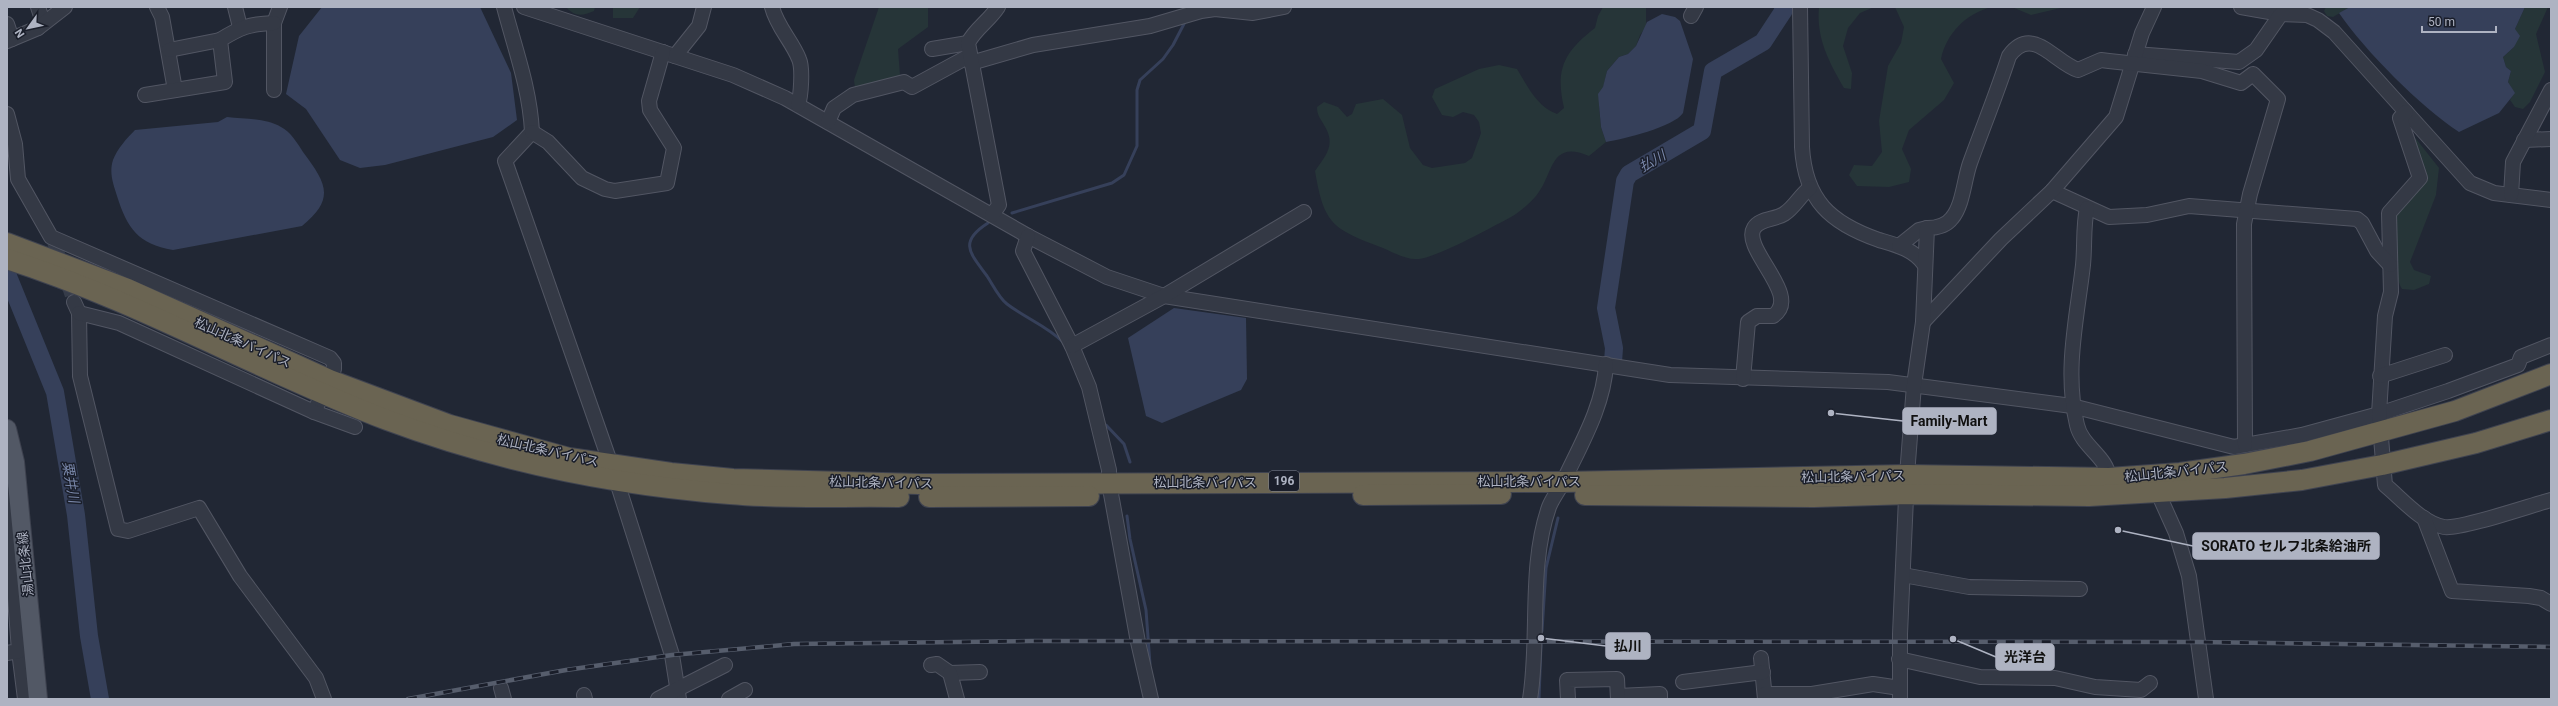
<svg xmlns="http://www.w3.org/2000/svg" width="2558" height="706" font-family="Roboto,'Noto Sans JP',sans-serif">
  <rect width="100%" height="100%" fill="#212734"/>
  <g fill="#263538">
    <path d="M566 7H595L594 11C582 16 575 17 566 7Z"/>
    <polygon points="613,7 640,7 633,18 613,18"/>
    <polygon points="879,7 928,7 928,27 898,49 900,75 896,86 855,88 854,80"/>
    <path d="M1603 7H1646V27L1640 35 1636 46 1628 54 1619 57 1607 71 1599 106 1601 127 1606 142 1589 156C1549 139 1554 175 1536 196 1530 203 1519 213 1511 217 1492 227 1435 259 1417 259 1407 260 1392 252 1383 248 1333 229 1324 225 1315 171 1327 154 1336 144 1324 125 1320 118 1317 115 1317 107L1324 102 1338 107 1347 117 1352 114 1356 104 1383 99 1402 115 1410 148 1423 165 1432 168 1465 163 1472 158 1481 133 1479 122 1474 115 1463 112 1453 117 1442 115 1432 97 1435 89 1479 69 1499 65 1517 69C1528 87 1537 107 1557 114L1564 108C1555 69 1564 52 1595 28L1598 16Z"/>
    <path d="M1819 7H1874L1860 13 1848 28 1843 46 1852 73 1851 89 1844 88C1829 62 1816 38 1819 7Z"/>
    <path d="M1895 7H1992C1966 13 1946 34 1941 59L1954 83 1944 100 1909 130 1902 149 1911 169 1909 182 1889 187 1857 186 1849 175 1854 165 1872 166 1882 152 1879 121 1888 66 1901 43 1904 27Z"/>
    <polygon points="2012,7 2065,7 2031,15"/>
    <polygon points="2326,7 2350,7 2333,17 2327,16 2324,11"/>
    <polygon points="2525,7 2548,7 2536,34 2545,72 2530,102 2523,109 2515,107 2510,100 2514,93 2508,82 2511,71 2506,67 2503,57 2514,47 2515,29"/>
    <path d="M2413 135 2439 168 2436 195 2410 262 2414 270 2431 276 2429 284 2414 290 2402 289C2392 272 2392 236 2392 216L2416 190 2408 137Z"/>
  </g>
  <g fill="#36405a">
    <polygon points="322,7 480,7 511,73 517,120 493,137 385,165 360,168 340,160 306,109 286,94 299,36"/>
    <path d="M2350 7H2525L2515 29 2520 36 2514 47 2503 57 2506 67 2511 71 2508 82 2515 93 2499 113 2459 132C2421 107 2365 51 2339 13Z"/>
    <path d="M1662 14 1675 17 1680 21 1693 59 1683 113C1674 127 1623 139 1606 142L1601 127 1598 94 1603 87 1607 71 1619 57 1628 54 1636 46 1647 22Z"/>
    <path d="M227 117C245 119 266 118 281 127 290 131 298 144 303 152 326 183 336 198 302 226L173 250C138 244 127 228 117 196 113 183 109 173 113 160 117 149 127 138 135 130L218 122Z"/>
    <polygon points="1174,308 1246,318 1247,379 1241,390 1162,423 1146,416 1128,338"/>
  </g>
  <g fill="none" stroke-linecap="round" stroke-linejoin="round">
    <g stroke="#36405a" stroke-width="3">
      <polyline points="1012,213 1112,183 1124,175 1137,146 1137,90 1140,80 1163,59 1173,45 1186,20"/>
      <path d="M988 223C958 242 970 253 987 276 993 285 999 298 1007 304 1025 318 1047 326 1063 342"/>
      <polyline points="1106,425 1124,444 1130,462"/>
      <polyline points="1127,516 1130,539 1146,610 1150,664"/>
      <polyline points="1542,631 1546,568 1558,518"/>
      <polyline points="1539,699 1541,645"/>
    </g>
    <g stroke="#36405a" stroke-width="18">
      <polyline points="7,274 55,392 76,515 89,636 100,699"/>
      <polyline points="1613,362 1614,348 1606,308 1625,181 1629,174 1702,131 1713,71 1763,42 1784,10 1783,7"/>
    </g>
    <polyline stroke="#363c49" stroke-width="14" stroke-dasharray="14 7" stroke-linecap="butt" points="54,242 74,302"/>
    <defs>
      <g id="minor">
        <polyline points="157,7 162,17 175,90"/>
        <polyline points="235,7 240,27"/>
        <path d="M504 7C515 49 530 89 532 132L505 161 617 482 672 655 679 699"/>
        <polyline points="524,7 733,75 785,98 1028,236 1107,277 1164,296 1670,375 1888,382 2072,406 2234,447 2302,435 2379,414 2448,391 2518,365 2521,357 2551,345"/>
        <path d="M772 7C777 27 792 41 799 59 803 68 801 96 798 105"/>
        <path d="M1800 7 1802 147C1805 200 1830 223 1879 240 1896 245 1913 249 1924 264"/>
        <polyline points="2241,7 2281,14"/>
        <polyline points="1691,16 1696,7"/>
        <polyline points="7,24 12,39"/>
        <polyline points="38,28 42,19 38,7"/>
        <polyline points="7,41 38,28 65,7"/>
        <polyline points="932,49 968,43"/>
        <polyline points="169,50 220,40"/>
        <polyline points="2135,54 2239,62 2256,50 2281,14 2307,15 2318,20 2334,32 2470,183 2494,193 2551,200"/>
        <polyline points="675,56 699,26 704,7"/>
        <polyline points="971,63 1033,45 1150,26 1201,11 1215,9 1253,13 1284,7"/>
        <polyline points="274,90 274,23 280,7"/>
        <path d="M145 95 225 82 220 40C241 27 249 24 274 23"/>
        <path d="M2406 112 2400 118 2420 178 2389 213 2391 292 2385 316 2379 414 2385 485C2402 499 2422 523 2444 527 2459 530 2532 505 2551 500"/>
        <polyline points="7,114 15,144 18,179 51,237 330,358 334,363 334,369 314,412"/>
        <polyline points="828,122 834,108 853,95 904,82 912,87 969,56"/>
        <polyline points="532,132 548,142 582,178 605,189 615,191 667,183 674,148 650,110 649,101 663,52"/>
        <polyline points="2524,140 2551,139"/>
        <polyline points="2052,191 2109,217 2147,215 2189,206 2357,219 2362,223 2377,251 2390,265"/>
        <polyline points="2511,195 2513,162 2551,90"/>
        <path d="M2087 208C2083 227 2085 245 2083 265 2077 318 2064 371 2077 425 2082 447 2107 456 2109 478"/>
        <path d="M992 215 999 205 968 43C975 29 989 21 998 7"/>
        <polyline points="1028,236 1023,251 1072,346 1089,387 1109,470 1109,483 1138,642 1151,699"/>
        <polyline points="1899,246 1919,230 1927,228"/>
        <polyline points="74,302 79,313 80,376 118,529 128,531 199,508 240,576 316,678 324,699"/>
        <polyline points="79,313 119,323 314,412 355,427"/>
        <polyline points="1923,322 2001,239 2052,191 2116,117 2142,33 2154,7"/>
        <polyline points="1072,346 1164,296 1304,212"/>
        <polyline points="2380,376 2445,355"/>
        <path d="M1743 379 1748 322 1757 316H1773C1803 296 1741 249 1754 228 1760 218 1775 220 1784 214 1795 207 1800 195 1810 188"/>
        <polyline points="2158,493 2176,533 2189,576 2206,699"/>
        <polyline points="7,494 13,571"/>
        <polyline points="2424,518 2452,591 2529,596 2541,598 2551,604"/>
        <polyline points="1903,575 1969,587 2080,589"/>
        <polyline points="19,651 25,699"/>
        <polyline points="7,653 19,651 13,571 25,570"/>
        <polyline points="1761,658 1765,699"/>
        <polyline points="1899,659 1980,677 2055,678 2095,687 2141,690 2150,683"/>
        <polyline points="931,665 937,664 950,673 980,672"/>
        <polyline points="950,673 957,699"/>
        <polyline points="1683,682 1763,672"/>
        <polyline points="501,688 504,699"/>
        <polyline points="1765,694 1812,694 1873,684 1900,688"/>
        <polyline points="584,695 585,699"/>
        <polyline points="1618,696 1660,694 1660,699"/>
        <polyline points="658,699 725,665"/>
        <polyline points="729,699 745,690"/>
        <path d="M1530 699C1540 637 1528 567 1549 507 1553 497 1560 489 1564 480 1581 444 1604 405 1606 364"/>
        <polyline points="1568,699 1567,680 1617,679 1618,699"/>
        <path d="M1900 699V634L1907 475 1914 385 1923 322 1927 228C1936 228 1946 226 1952 218 1963 205 1964 180 1970 163 1983 127 1997 93 2009 56 2032 24 2054 62 2078 70L2101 60 2109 61 2202 71 2241 83 2253 74 2278 99 2250 194 2244 224 2245 445"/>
      </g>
      <polyline id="major" points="7,429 15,462 38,699"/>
      <g id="highway">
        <polyline points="7,243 128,289 330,380 450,425 569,458 671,473 733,479 919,484 1563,482 1907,475 2109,478 2180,473 2244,464 2310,451 2455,411 2551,374"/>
        <path d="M7 259C138 301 259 371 387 420 497 461 614 485 730 494 786 499 843 496 899 497"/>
        <polyline points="1363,495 1501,494"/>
        <polyline points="1585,495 1814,497 1908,494 2089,496 2225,488 2302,480 2382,465 2476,443 2551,420"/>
        <polyline points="929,497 1089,496"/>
      </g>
    </defs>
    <use href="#minor" stroke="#525663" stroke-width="16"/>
    <use href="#major" stroke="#3e424f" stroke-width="20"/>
    <use href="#highway" stroke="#3f4350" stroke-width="22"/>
    <use href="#minor" stroke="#343945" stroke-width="14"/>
    <use href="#major" stroke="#525865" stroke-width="18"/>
    <use href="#highway" stroke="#6a6452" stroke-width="20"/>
    <defs>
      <polyline id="rail" points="408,699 566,670 672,655 794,644 1032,641 2197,642 2551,647"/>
    </defs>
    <use href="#rail" stroke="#565d6c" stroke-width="4.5"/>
    <use href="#rail" stroke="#1a1e2a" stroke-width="3" stroke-dasharray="9" stroke-linecap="butt"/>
  </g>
  <g text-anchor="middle" stroke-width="3" stroke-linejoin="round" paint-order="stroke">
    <rect fill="#1a1e2a" stroke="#828694" stroke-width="1" x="1269" y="471" width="30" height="20" rx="3"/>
    <g font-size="12" font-weight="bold" fill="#aeb3c2">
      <text x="1284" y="485">196</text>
    </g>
    <g font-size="13" fill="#aeb3c2" stroke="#1a1e2a">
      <text transform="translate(243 342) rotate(24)" y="5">松山北条バイパス</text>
      <text transform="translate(548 450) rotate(13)" y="5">松山北条バイパス</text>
      <text transform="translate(2176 471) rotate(-6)" y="5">松山北条バイパス</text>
      <text transform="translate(1853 476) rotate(-1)" y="5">松山北条バイパス</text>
      <text x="1529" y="486">松山北条バイパス</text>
      <text transform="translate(881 482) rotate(1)" y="5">松山北条バイパス</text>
      <text x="1205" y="487">松山北条バイパス</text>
      <text transform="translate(25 564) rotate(-96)" y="5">湯山北条線</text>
    </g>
    <g font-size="14" font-style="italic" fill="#7987a9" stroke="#1a1e2a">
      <text transform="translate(1652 161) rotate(-30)" y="5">払川</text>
      <text transform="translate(71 482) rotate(80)" y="5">粟井川</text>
    </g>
  </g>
  <path fill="none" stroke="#aeb3c2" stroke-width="1.5" d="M1831 413L1903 421M2118 530L2193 546M1541 638L1606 646M1953 639L1996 657"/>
  <g fill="#aeb3c2" stroke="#1a1e2a" stroke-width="1.5">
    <circle cx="1831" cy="413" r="4"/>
    <circle cx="2118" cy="530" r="4"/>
    <circle cx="1541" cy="638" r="4"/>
    <circle cx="1953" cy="639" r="4"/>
  </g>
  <g fill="#aeb3c2" stroke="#aeb3c2" stroke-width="1.5">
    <rect x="1903" y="408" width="93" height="26" rx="4"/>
    <rect x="2193" y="533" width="186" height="26" rx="4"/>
    <rect x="1606" y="633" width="44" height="26" rx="4"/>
    <rect x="1996" y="644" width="58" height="26" rx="4"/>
  </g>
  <g font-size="14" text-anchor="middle" font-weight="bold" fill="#111">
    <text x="1949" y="426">Family-Mart</text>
    <text x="2286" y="551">SORATO セルフ北条給油所</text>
    <text x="1628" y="651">払川</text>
    <text x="2025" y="662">光洋台</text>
  </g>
  <rect width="2558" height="706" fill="none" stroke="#aeb3c2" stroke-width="16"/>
  <g transform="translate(28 28) rotate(237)" stroke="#1a1e2a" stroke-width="3" paint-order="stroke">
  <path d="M0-3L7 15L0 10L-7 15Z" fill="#aeb3c2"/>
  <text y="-6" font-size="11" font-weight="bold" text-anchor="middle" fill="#aeb3c2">N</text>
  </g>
  <path d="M2422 26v6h74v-6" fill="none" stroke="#aeb3c2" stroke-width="2"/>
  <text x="2428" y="26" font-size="12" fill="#aeb3c2" stroke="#1a1e2a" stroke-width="3" paint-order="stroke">50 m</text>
</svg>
